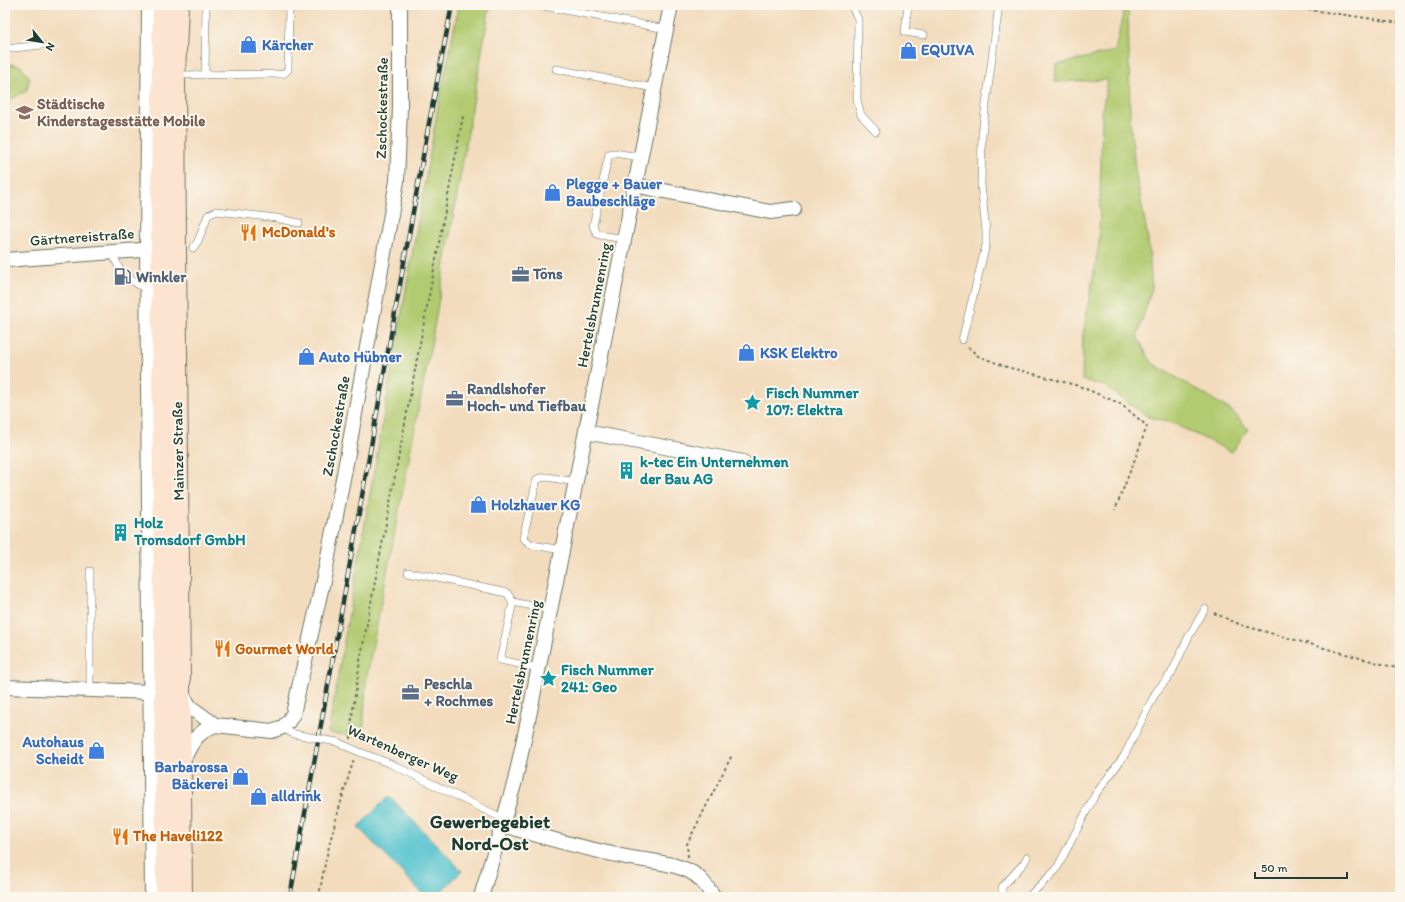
<svg xmlns="http://www.w3.org/2000/svg" width="1405" height="902" font-family="Itim,sans-serif">
  <rect width="100%" height="100%" fill="#fbf7ec"/>
  <filter id="ink" filterUnits="userSpaceOnUse"><feTurbulence type="fractalNoise" baseFrequency=".025" numOctaves="2"/><feDisplacementMap in="SourceGraphic" scale="8" xChannelSelector="R" yChannelSelector="G"/><feConvolveMatrix kernelMatrix="1 2 1 2 8 2 1 2 1" color-interpolation-filters="sRGB"/></filter>
  <filter id="wash" filterUnits="userSpaceOnUse"><feTurbulence type="fractalNoise" baseFrequency=".012" numOctaves="4" result="noise"/><feDisplacementMap in="SourceGraphic" scale="16" xChannelSelector="R" yChannelSelector="G"/><feGaussianBlur stdDeviation="0.9" result="paint"/><feColorMatrix in="noise" values="0 0 0 0 0 0 0 0 0 0 0 0 0 0 0 0 0 1.4 0 .05"/><feComposite in="paint" operator="in"/></filter>
  <g filter="url(#wash)">
    <rect width="100%" height="100%" fill="#f3dcbd"/>
    <g fill="#b2cb71" stroke="#688452">
      <polygon points="459,5 490,5 432,339 366,681 363,737 328,733 438,107"/>
      <polygon points="1125,5 1128,5 1130,120 1135,169 1148,239 1152,288 1137,337 1152,363 1232,411 1248,429 1232,452 1168,421 1148,417 1105,386 1082,380 1083,335 1099,243 1102,111 1108,80 1055,82 1056,65 1115,51"/>
      <polygon points="5,63 21,66 30,78 26,91 11,99 5,99"/>
    </g>
    <polygon fill="#57c4cf" stroke="#3b8082" points="389,796 462,871 435,897 426,897 358,827"/>
  </g>
  <g filter="url(#ink)">
    <g fill="none" stroke-linecap="round" stroke-linejoin="round">
      <defs>
        <g id="lane">
          <polyline points="538,5 666,29"/>
          <polyline points="851,5 858,19 857,100 861,115 876,131"/>
          <polyline points="908,5 905,32 924,35"/>
          <polyline points="5,49 42,45"/>
          <polyline points="556,69 654,88"/>
          <polyline points="176,75 283,74 288,70 289,5"/>
          <polyline points="205,75 206,5"/>
          <polyline points="624,239 600,235 597,234 593,226 609,154 614,153 640,157"/>
          <polyline points="193,248 198,241 208,215 217,211 276,218 299,223"/>
          <polyline points="114,252 115,259 120,270"/>
          <polyline points="130,279 140,286 147,288"/>
          <polyline points="962,340 986,245 986,231 981,185 982,134 999,5"/>
          <polyline points="563,550 532,545 523,538 537,479 547,477 576,482"/>
          <polyline points="90,571 90,690"/>
          <polyline points="408,572 507,593 513,602 551,610"/>
          <polyline points="513,602 500,660 539,668"/>
          <polyline points="283,727 291,733 299,735"/>
          <polyline points="337,742 357,751 391,764 504,819"/>
          <polyline points="1002,897 1002,887 1024,863 1027,857"/>
          <polyline points="1028,897 1056,870 1095,795 1124,756 1156,692 1171,674 1189,636 1205,609"/>
        </g>
        <g id="street">
          <polyline points="149,5 147,249 152,897"/>
          <polyline points="634,185 770,212 794,209"/>
          <polyline points="5,260 155,249"/>
          <polyline points="586,432 743,462"/>
          <polyline points="5,687 151,692"/>
          <polyline points="180,690 190,707 215,725 272,731 283,727 288,722 293,714 325,572 347,458 397,181 400,108 400,5"/>
          <path d="M183 760C192 742 196 733 215 725"/>
          <path d="M502 824C543 838 584 848 626 857 646 861 671 862 689 871 700 876 707 887 714 897"/>
          <polyline points="481,897 515,781 530,711 671,5"/>
        </g>
        <g id="secondary">
          <polyline points="163,5 162,74 161,235 166,897"/>
          <polyline points="178,5 175,75 176,248 182,897"/>
        </g>
      </defs>
      <use href="#lane" stroke="#697564" stroke-width="8"/>
      <use href="#street" stroke="#697564" stroke-width="16"/>
      <use href="#secondary" stroke="#697564" stroke-width="22"/>
      <g stroke="#697564" stroke-width="2" stroke-dasharray="3 3" stroke-linecap="butt">
        <polyline points="1278,5 1400,23"/>
        <polyline points="968,347 978,356 1007,367 1079,386 1121,404 1147,426 1140,446 1115,510"/>
        <polyline points="1214,613 1241,625 1400,669"/>
        <polyline points="351,739 352,716 360,661 463,116"/>
        <polyline points="688,857 687,844 732,755"/>
        <path d="M319 897C326 850 340 804 354 759"/>
      </g>
      <use href="#lane" stroke="#fff" stroke-width="7"/>
      <use href="#street" stroke="#fff" stroke-width="14"/>
      <use href="#secondary" stroke="#fde4d1" stroke-width="20"/>
      <defs>
        <polyline id="rail" points="290,897 429,123 452,5"/>
      </defs>
      <use href="#rail" stroke="#1f3d34" stroke-width="4.5"/>
      <use href="#rail" stroke="#fbf7ec" stroke-width="3" stroke-dasharray="9" stroke-linecap="butt"/>
      <defs>
        <polyline id="lane-bridge" points="299,735 337,742"/>
      </defs>
      <use href="#lane-bridge" stroke="#697564" stroke-width="8" stroke-linecap="butt"/>
      <use href="#lane-bridge" stroke="#fff" stroke-width="7"/>
    </g>
  </g>
  <defs>
    <symbol id="shop-bare" viewBox="-9 -9 18 18"><path d="M-5-2.5h2.3a2.7 3.5 0 0 1 5.4 0H5L5.5 6h-11ZM-1.5-2.5h3a1.5 2.3 0 0 0-3 0Z" fill="#3f7fe0" stroke="#fbf7ec" stroke-width="2.5" paint-order="stroke"/></symbol>
    <symbol id="school-bare" viewBox="-9 -9 18 18"><path d="M0-5L7-2L0 1L-7-2ZM-4 1L0 2.5L4 1V4Q0 6-4 4Z" fill="#8d6e63" stroke="#fbf7ec" stroke-width="2.5" paint-order="stroke"/></symbol>
    <symbol id="restaurant-bare" viewBox="-9 -9 18 18"><path d="M-5-6h1v4h1v-4h1v4h1v-4h1v5L-1.5 .5V6h-2V.5L-5-1ZM5-6V6H3V1.5H1.5Q1.5-4 5-6Z" fill="#e8710a" stroke="#fbf7ec" stroke-width="2.5" paint-order="stroke"/></symbol>
    <symbol id="office-bare" viewBox="-9 -9 18 18"><path d="M-6-3h4V-5.5h4V-3h4V5H-6ZM-1-4.5V-3h2v-1.5ZM-6 0V1H6V0Z" fill="#5c6f8a" stroke="#fbf7ec" stroke-width="2.5" paint-order="stroke"/></symbol>
    <symbol id="fuel-bare" viewBox="-9 -9 18 18"><path d="M-5.5-6h7V0h2V4h1.3V-2.5L3-4.5l.8-.8L6-3V5H2.5V1h-1V6h-7ZM-4.2-4.7v3.2H.2V-4.7Z" fill="#5c6f8a" stroke="#fbf7ec" stroke-width="2.5" paint-order="stroke"/></symbol>
    <symbol id="sight-bare" viewBox="-9 -9 18 18"><path d="M0-6L1.8-2.2L6-1.7L2.9 1.2L3.7 5.4L0 3.3L-3.7 5.4L-2.9 1.2L-6-1.7L-1.8-2.2Z" fill="#0f9aa8" stroke="#fbf7ec" stroke-width="2.5" paint-order="stroke"/></symbol>
    <symbol id="building-bare" viewBox="-9 -9 18 18"><path d="M-4-6H4V6H1V3H-1V6H-4ZM-2.5-4.3h1.7v1.8h-1.7ZM.8-4.3h1.7v1.8H.8ZM-2.5-1h1.7V.8h-1.7ZM.8-1h1.7V.8H.8Z" fill="#0f9aa8" stroke="#fbf7ec" stroke-width="2.5" paint-order="stroke"/></symbol>
  </defs>
  <g fill-rule="evenodd">
    <use href="#shop-bare" x="236" y="32" width="25" height="25"/>
    <use href="#shop-bare" x="896" y="38" width="25" height="25"/>
    <use href="#school-bare" x="12" y="100" width="25" height="25"/>
    <use href="#shop-bare" x="540" y="180" width="25" height="25"/>
    <use href="#restaurant-bare" x="236" y="220" width="25" height="25"/>
    <use href="#office-bare" x="508" y="262" width="25" height="25"/>
    <use href="#fuel-bare" x="110" y="264" width="25" height="25"/>
    <use href="#shop-bare" x="734" y="340" width="25" height="25"/>
    <use href="#shop-bare" x="294" y="344" width="25" height="25"/>
    <use href="#office-bare" x="442" y="386" width="25" height="25"/>
    <use href="#sight-bare" x="740" y="390" width="25" height="25"/>
    <use href="#building-bare" x="614" y="458" width="25" height="25"/>
    <use href="#shop-bare" x="466" y="492" width="25" height="25"/>
    <use href="#building-bare" x="108" y="520" width="25" height="25"/>
    <use href="#restaurant-bare" x="210" y="636" width="25" height="25"/>
    <use href="#sight-bare" x="536" y="666" width="25" height="25"/>
    <use href="#office-bare" x="398" y="680" width="25" height="25"/>
    <use href="#shop-bare" x="84" y="738" width="25" height="25"/>
    <use href="#shop-bare" x="228" y="764" width="25" height="25"/>
    <use href="#shop-bare" x="246" y="784" width="25" height="25"/>
    <use href="#restaurant-bare" x="108" y="824" width="25" height="25"/>
  </g>
  <g text-anchor="middle" stroke-width="4" stroke-linejoin="round" paint-order="stroke">
    <g font-size="15" font-weight="bold" fill="#366cbe" stroke="#fbf7ec" text-anchor="start">
      <text x="262" y="50">Kärcher</text>
      <text x="921" y="55">EQUIVA</text>
      <text x="566" y="189">Plegge + Bauer<tspan x="566" dy="17">Baubeschläge</tspan></text>
      <text x="760" y="358">KSK Elektro</text>
      <text x="319" y="362">Auto Hübner</text>
      <text x="491" y="510">Holzhauer KG</text>
      <text x="84" y="747" text-anchor="end">Autohaus<tspan x="84" dy="17">Scheidt</tspan></text>
      <text x="228" y="772" text-anchor="end">Barbarossa<tspan x="228" dy="17">Bäckerei</tspan></text>
      <text x="271" y="801">alldrink</text>
    </g>
    <g font-size="15" font-weight="bold" fill="#785e54" stroke="#fbf7ec" text-anchor="start">
      <text x="37" y="109">Städtische<tspan x="37" dy="17">Kinderstagesstätte Mobile</tspan></text>
    </g>
    <g font-size="15" fill="#1f3d34" stroke="#fbf7ec">
      <text transform="translate(382 108) rotate(-89)" y="5">Zschockestraße</text>
      <text transform="translate(82 237) rotate(-4)" y="5">Gärtnereistraße</text>
      <text transform="translate(594 305) rotate(-79)" y="5">Hertelsbrunnenring</text>
      <text transform="translate(336 426) rotate(-80)" y="5">Zschockestraße</text>
      <text transform="translate(178 451) rotate(-91)" y="5">Mainzer Straße</text>
      <text transform="translate(523 662) rotate(-78)" y="5">Hertelsbrunnenring</text>
      <text transform="translate(403 753) rotate(24)" y="5">Wartenberger Weg</text>
    </g>
    <g font-size="15" font-weight="bold" fill="#c56008" stroke="#fbf7ec" text-anchor="start">
      <text x="262" y="237">McDonald's</text>
      <text x="235" y="654">Gourmet World</text>
      <text x="133" y="841">The Haveli122</text>
    </g>
    <g font-size="15" font-weight="bold" fill="#4e5e75" stroke="#fbf7ec" text-anchor="start">
      <text x="533" y="279">Töns</text>
      <text x="136" y="282">Winkler</text>
      <text x="467" y="394">Randlshofer<tspan x="467" dy="17">Hoch- und Tiefbau</tspan></text>
      <text x="424" y="689">Peschla<tspan x="424" dy="17">+ Rochmes</tspan></text>
    </g>
    <g font-size="15" font-weight="bold" fill="#0d838f" stroke="#fbf7ec" text-anchor="start">
      <text x="766" y="398">Fisch Nummer<tspan x="766" dy="17">107: Elektra</tspan></text>
      <text x="640" y="467">k-tec Ein Unternehmen<tspan x="640" dy="17">der Bau AG</tspan></text>
      <text x="134" y="528">Holz<tspan x="134" dy="17">Tromsdorf GmbH</tspan></text>
      <text x="561" y="675">Fisch Nummer<tspan x="561" dy="17">241: Geo</tspan></text>
    </g>
    <g font-size="19" font-weight="bold" fill="#1f3d34" stroke="#fbf7ec">
      <text x="490" y="828">Gewerbegebiet<tspan x="490" dy="22">Nord-Ost</tspan></text>
    </g>
  </g>
  <rect width="1405" height="902" fill="none" stroke="#fbf7ec" stroke-width="20"/>
  <g transform="translate(42 42) rotate(120)" stroke="#fbf7ec" stroke-width="3" paint-order="stroke">
  <path d="M0-3L7 15L0 10L-7 15Z" fill="#1f3d34"/>
  <text y="-6" font-size="11" font-weight="bold" text-anchor="middle" fill="#1f3d34">N</text>
  </g>
  <path d="M1255 872v6h92v-6" fill="none" stroke="#1f3d34" stroke-width="2"/>
  <text x="1261" y="872" font-size="12" fill="#1f3d34" stroke="#fbf7ec" stroke-width="3" paint-order="stroke">50 m</text>
</svg>
